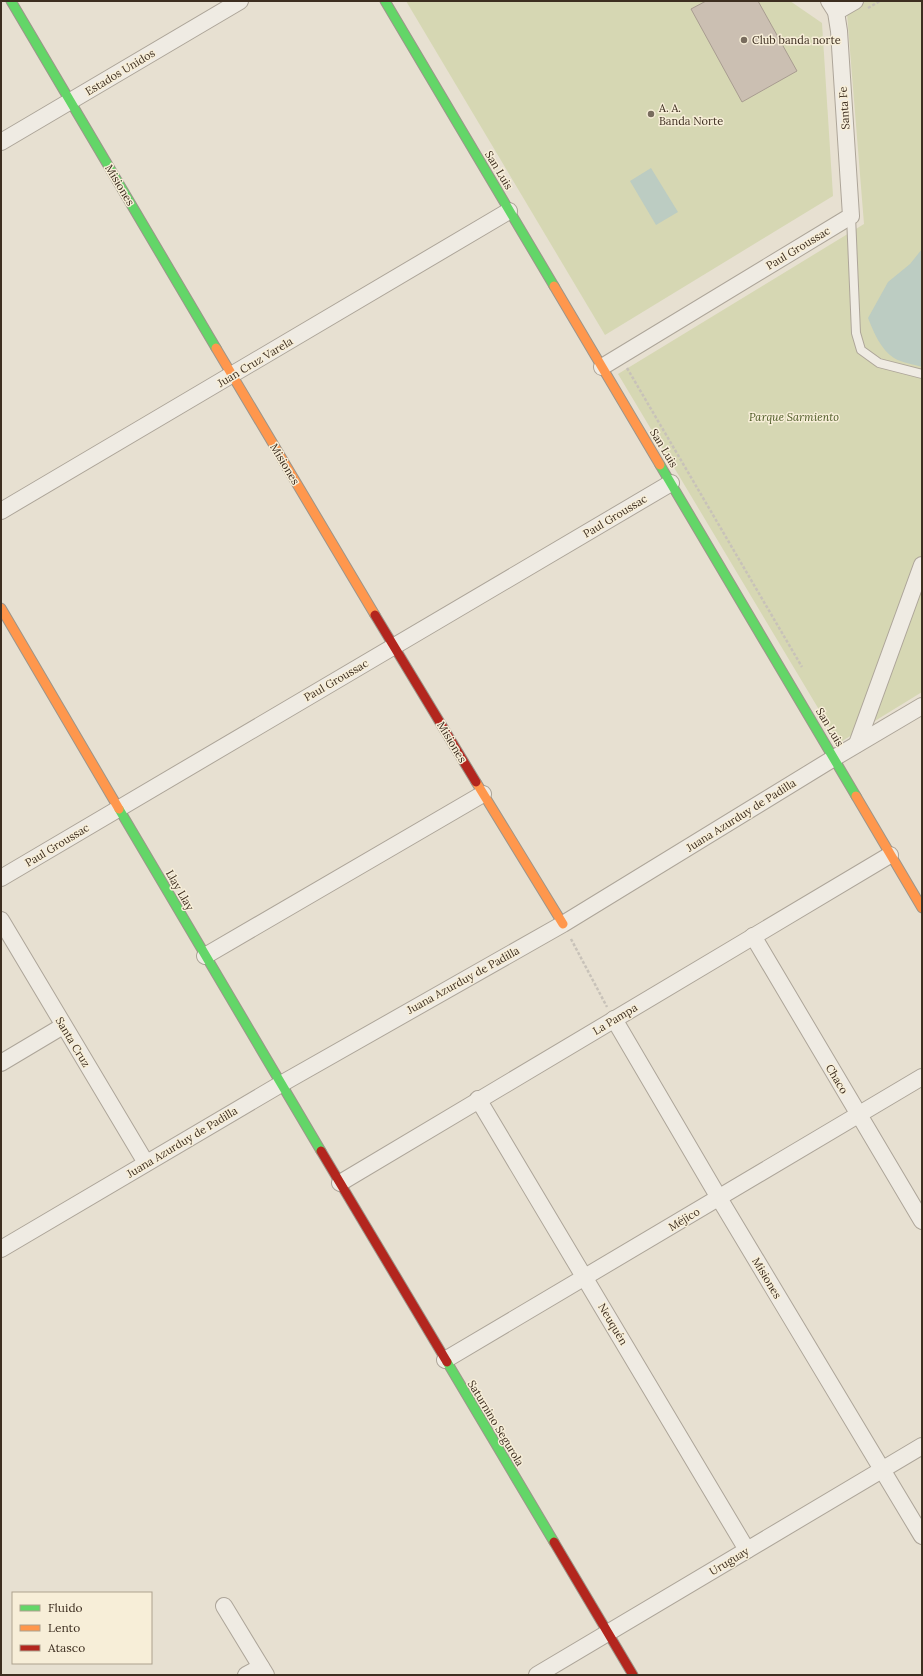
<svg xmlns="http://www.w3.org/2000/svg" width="923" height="1676" font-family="Lora,serif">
  <rect width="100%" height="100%" fill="#e7e0d1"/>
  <g fill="#d6d7b3">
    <polygon points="406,1 790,1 822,23 833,196 605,335"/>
    <polygon points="846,1 922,1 922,692 839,743 618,374 864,224"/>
  </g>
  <g fill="#bcccc2">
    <polygon points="651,168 678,212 656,225 630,181"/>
    <path d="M922 249V367C913 364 902 363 894 358 881 350 873 331 868 318L888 282 910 264Z"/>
  </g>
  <polygon fill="#cbbfb2" stroke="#a89c90" points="706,1 758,1 797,71 742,102 691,9"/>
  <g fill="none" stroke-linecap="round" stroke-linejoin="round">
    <defs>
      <polyline id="lane" points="851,216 856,333 861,350 879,363 922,374"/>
      <g id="street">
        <polyline points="836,12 855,1"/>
        <polyline points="1,142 240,1"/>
        <polyline points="602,367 851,216 839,31 836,12 829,1"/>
        <polyline points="1,511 509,211"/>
        <polyline points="857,744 922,565"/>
        <polyline points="1,878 671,483"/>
        <polyline points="1,920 146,1163"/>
        <polyline points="753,936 922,1221"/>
        <polyline points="205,956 483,794"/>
        <polyline points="614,1019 719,1198 922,1536"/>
        <polyline points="1,1063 63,1026"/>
        <polyline points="478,1099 747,1550"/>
        <polyline points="340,1183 890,855"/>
        <polyline points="1,1249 281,1084 563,924 834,758 922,706"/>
        <polyline points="445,1360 922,1077"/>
        <polyline points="224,1606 266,1675"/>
        <polyline points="246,1675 261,1667"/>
        <polyline points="537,1675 922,1446"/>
      </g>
      <g id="fast">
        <polyline points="11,1 216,348"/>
        <polyline points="385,1 554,286"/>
        <polyline points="660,465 856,796"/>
        <polyline points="119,809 321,1151"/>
        <polyline points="447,1362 554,1542"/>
      </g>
      <g id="slow">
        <polyline points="554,286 660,465"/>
        <polyline points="216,348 375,615"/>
        <polyline points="1,608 119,809"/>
        <polyline points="476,782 563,924"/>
        <polyline points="856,796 922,908"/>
      </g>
      <g id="jam">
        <polyline points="375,615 476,782"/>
        <polyline points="321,1151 447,1362"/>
        <polyline points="554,1542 633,1675"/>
      </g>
    </defs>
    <use href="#lane" stroke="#ada599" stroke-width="10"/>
    <use href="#street" stroke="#ada599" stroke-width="18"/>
    <use href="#fast" stroke="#9c958a" stroke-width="11"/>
    <use href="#slow" stroke="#9c958a" stroke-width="11"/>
    <use href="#jam" stroke="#9c958a" stroke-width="11"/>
    <g stroke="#c8c2b9" stroke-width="2.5" stroke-dasharray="3 2" stroke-linecap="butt">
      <polyline points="868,8 880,1"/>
      <polyline points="627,368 802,667"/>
      <polyline points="571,939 607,1007"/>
    </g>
    <use href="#lane" stroke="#efebe3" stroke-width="8"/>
    <use href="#street" stroke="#efebe3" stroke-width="16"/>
    <use href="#fast" stroke="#63d668" stroke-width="9"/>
    <use href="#slow" stroke="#ff974d" stroke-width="9"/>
    <use href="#jam" stroke="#b3261e" stroke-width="9"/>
  </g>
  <g fill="#786c5e" stroke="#f7eed8" stroke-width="1.5">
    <circle cx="744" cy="40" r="4"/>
    <circle cx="651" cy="114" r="4"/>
  </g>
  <g text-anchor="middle" stroke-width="3" stroke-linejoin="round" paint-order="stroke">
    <g font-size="11" fill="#3d2e20" stroke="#f7eed8" text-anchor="start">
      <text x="752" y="44">Club banda norte</text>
      <text x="659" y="112">A. A.<tspan x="659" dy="13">Banda Norte</tspan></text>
    </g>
    <g font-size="11" fill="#3d2e20" stroke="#f7eed8">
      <text transform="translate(120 72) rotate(-31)" y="4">Estados Unidos</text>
      <text transform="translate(844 108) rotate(-94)" y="4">Santa Fe</text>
      <text transform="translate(499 170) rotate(59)" y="4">San Luis</text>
      <text transform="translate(120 185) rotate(59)" y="4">Misiones</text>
      <text transform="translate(798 248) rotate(-31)" y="4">Paul Groussac</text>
      <text transform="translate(255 362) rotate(-31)" y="4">Juan Cruz Varela</text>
      <text transform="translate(664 448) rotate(59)" y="4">San Luis</text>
      <text transform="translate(285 464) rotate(59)" y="4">Misiones</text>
      <text transform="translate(615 516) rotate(-31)" y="4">Paul Groussac</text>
      <text transform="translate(336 680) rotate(-30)" y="4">Paul Groussac</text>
      <text transform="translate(830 727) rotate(59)" y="4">San Luis</text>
      <text transform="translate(452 742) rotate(59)" y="4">Misiones</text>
      <text transform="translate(741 815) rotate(-32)" y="4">Juana Azurduy de Padilla</text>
      <text transform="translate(57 845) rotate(-31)" y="4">Paul Groussac</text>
      <text transform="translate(180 890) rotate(60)" y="4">Llay Llay</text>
      <text transform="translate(463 980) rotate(-29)" y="4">Juana Azurduy de Padilla</text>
      <text transform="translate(615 1019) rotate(-31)" y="4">La Pampa</text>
      <text transform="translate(73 1042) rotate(59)" y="4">Santa Cruz</text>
      <text transform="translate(837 1079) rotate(59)" y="4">Chaco</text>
      <text transform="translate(182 1142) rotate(-31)" y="4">Juana Azurduy de Padilla</text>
      <text transform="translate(684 1219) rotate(-31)" y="4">Méjico</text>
      <text transform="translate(767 1278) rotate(59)" y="4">Misiones</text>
      <text transform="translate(613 1324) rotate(59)" y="4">Neuquén</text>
      <text transform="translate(496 1423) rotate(59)" y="4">Saturnino Segurola</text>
      <text transform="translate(729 1561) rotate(-31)" y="4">Uruguay</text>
    </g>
    <g font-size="11" font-style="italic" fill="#4d5a26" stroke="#f7eed8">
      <text x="794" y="421">Parque Sarmiento</text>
    </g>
  </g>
  <rect width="923" height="1676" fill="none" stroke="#3d2e20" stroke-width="4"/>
  <rect x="12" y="1592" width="140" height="72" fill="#f7eed8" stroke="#ada18e"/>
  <rect x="20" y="1605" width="20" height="6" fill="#63d668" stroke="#ada18e"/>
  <text x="48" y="1612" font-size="12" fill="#3d2e20">Fluido</text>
  <rect x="20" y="1625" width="20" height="6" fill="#ff974d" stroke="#ada18e"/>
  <text x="48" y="1632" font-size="12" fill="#3d2e20">Lento</text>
  <rect x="20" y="1645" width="20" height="6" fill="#b3261e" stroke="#ada18e"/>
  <text x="48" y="1652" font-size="12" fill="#3d2e20">Atasco</text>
</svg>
